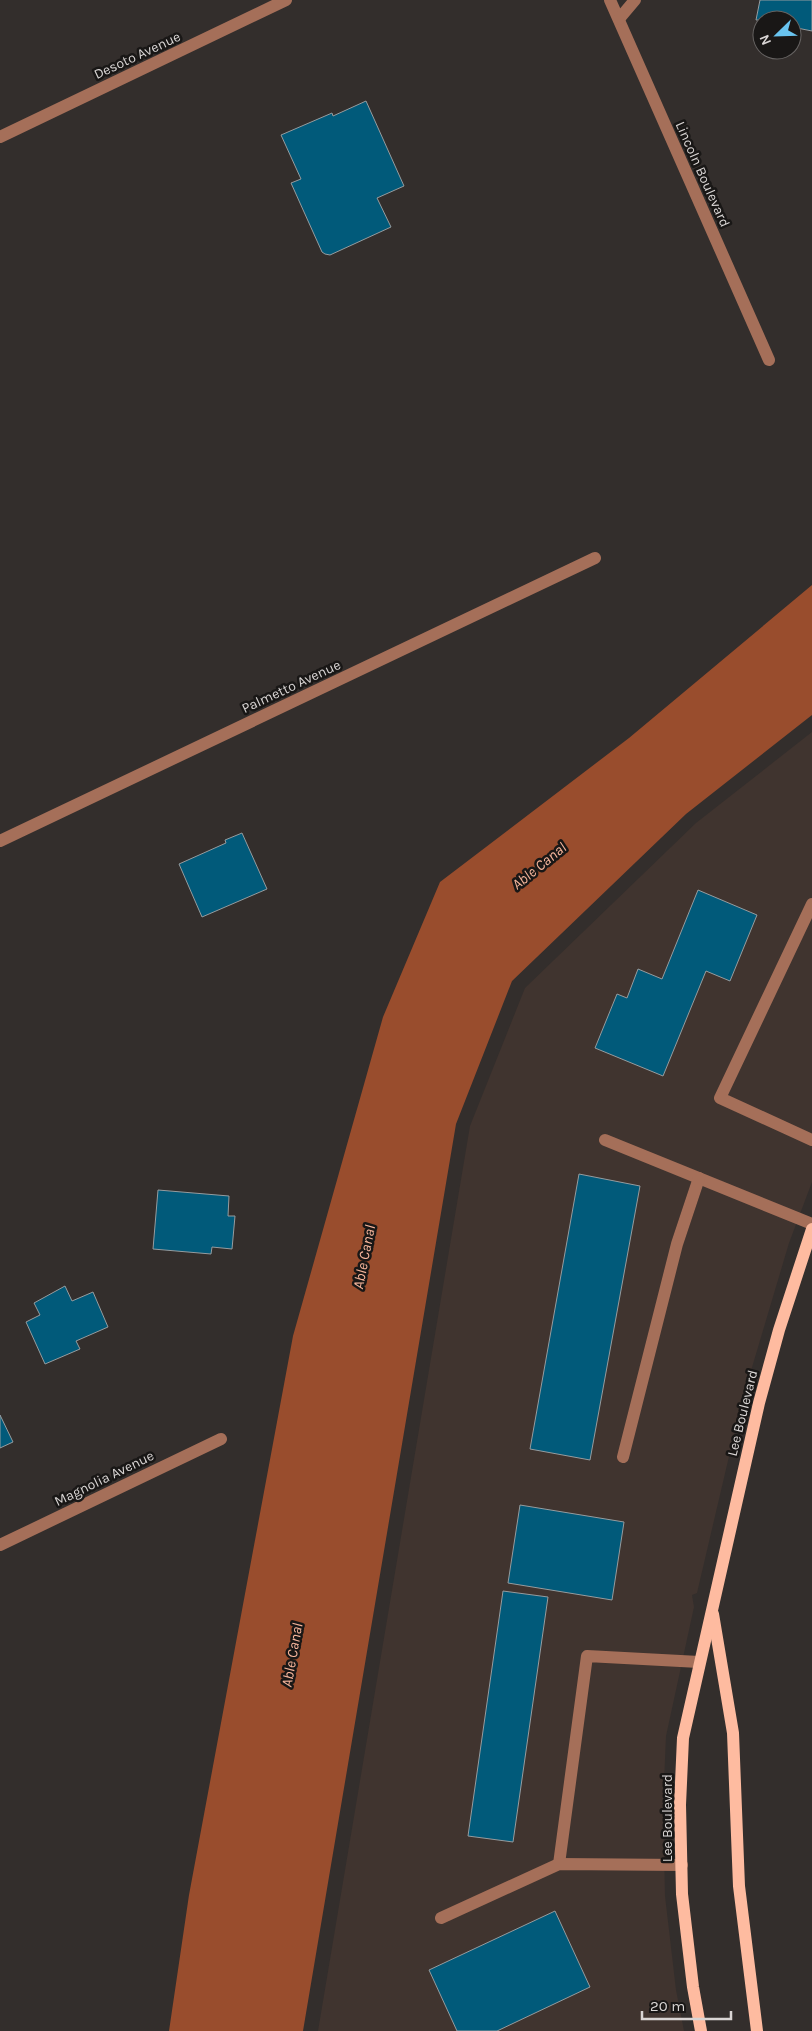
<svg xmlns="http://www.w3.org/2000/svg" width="812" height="2031" font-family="Karla,sans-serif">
  <rect width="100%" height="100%" fill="#332e2c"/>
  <polygon fill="#40342f" points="812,732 812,1182 789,1243 742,1401 697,1593 692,1595 694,1607 666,1736 663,1806 665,1896 676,1990 684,2031 318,2031 470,1126 525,988 696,823"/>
  <polygon fill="#994d2d" points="812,585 812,715 686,814 512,981 456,1124 303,2031 169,2031 189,1895 293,1336 383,1017 440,882 629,738"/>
  <g fill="#015a7a" stroke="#969c9f">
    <polygon points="760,0 812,0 812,31 792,27 792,20 756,20"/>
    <polygon points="366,101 404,186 377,198 391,227 330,255 325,254 322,252 291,183 301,179 281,135 332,113 333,116"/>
    <polygon points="242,833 267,889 202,917 179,864 226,843 225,840"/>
    <polygon points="698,890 757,915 730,981 706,971 663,1076 595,1048 617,994 627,998 638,969 662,979"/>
    <polygon points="579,1174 640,1186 590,1460 530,1449"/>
    <polygon points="158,1190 229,1196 228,1216 235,1216 232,1249 212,1247 211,1254 153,1249"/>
    <polygon points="65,1286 72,1301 93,1292 108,1327 76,1341 80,1349 45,1364 26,1322 40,1315 34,1303"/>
    <polygon points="0,1415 13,1442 0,1448"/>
    <polygon points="520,1505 624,1522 612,1600 508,1583"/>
    <polygon points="503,1591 548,1597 513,1842 468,1836"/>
    <polygon points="555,1911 590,1987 497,2031 457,2031 429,1970"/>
  </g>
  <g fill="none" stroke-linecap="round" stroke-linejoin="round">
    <g stroke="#a56f59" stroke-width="12">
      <polyline points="610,0 769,360"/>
      <polyline points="619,19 635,0"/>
      <polyline points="0,137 286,0"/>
      <polyline points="0,841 595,558"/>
      <polyline points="812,904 720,1098 812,1140"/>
      <polyline points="605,1140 812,1224"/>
      <polyline points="623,1457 677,1244 699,1178"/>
      <polyline points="0,1545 221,1439"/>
      <polyline points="559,1864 587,1656 699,1662"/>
      <polyline points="441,1918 559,1864 682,1865"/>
    </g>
    <g stroke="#febba0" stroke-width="12">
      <polyline points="713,1614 733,1733 739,1886 757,2031"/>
      <polyline points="701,2031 693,1987 682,1894 680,1805 683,1738 759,1403 779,1330 812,1229"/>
    </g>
  </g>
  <g text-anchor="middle" stroke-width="5" stroke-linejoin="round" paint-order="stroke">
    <g font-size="14" fill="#d9d5d4" stroke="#191716">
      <text transform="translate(137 55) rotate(-25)" y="5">Desoto Avenue</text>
      <text transform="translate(703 174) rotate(66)" y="5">Lincoln Boulevard</text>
      <text transform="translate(291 686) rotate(-25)" y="5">Palmetto Avenue</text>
      <text transform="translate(742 1413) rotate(-76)" y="5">Lee Boulevard</text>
      <text transform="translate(104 1478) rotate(-26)" y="5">Magnolia Avenue</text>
      <text transform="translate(667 1818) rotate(-90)" y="5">Lee Boulevard</text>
    </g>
    <g font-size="15" font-style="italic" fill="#f6b59b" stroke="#191716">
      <text transform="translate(539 866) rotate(-39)" y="5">Able Canal</text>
      <text transform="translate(364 1257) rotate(-79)" y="5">Able Canal</text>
      <text transform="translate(292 1655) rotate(-80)" y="5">Able Canal</text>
    </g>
  </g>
  <g transform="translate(777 35) rotate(247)"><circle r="24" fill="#191716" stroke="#666362"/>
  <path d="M0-4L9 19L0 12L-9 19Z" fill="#69c4f0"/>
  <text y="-8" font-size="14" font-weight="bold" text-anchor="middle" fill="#d9d5d4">N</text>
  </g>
  <path d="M642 2011v8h89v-8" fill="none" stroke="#d9d5d4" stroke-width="2.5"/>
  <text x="650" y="2011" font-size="15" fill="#d9d5d4" stroke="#191716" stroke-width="4" paint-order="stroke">20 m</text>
</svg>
